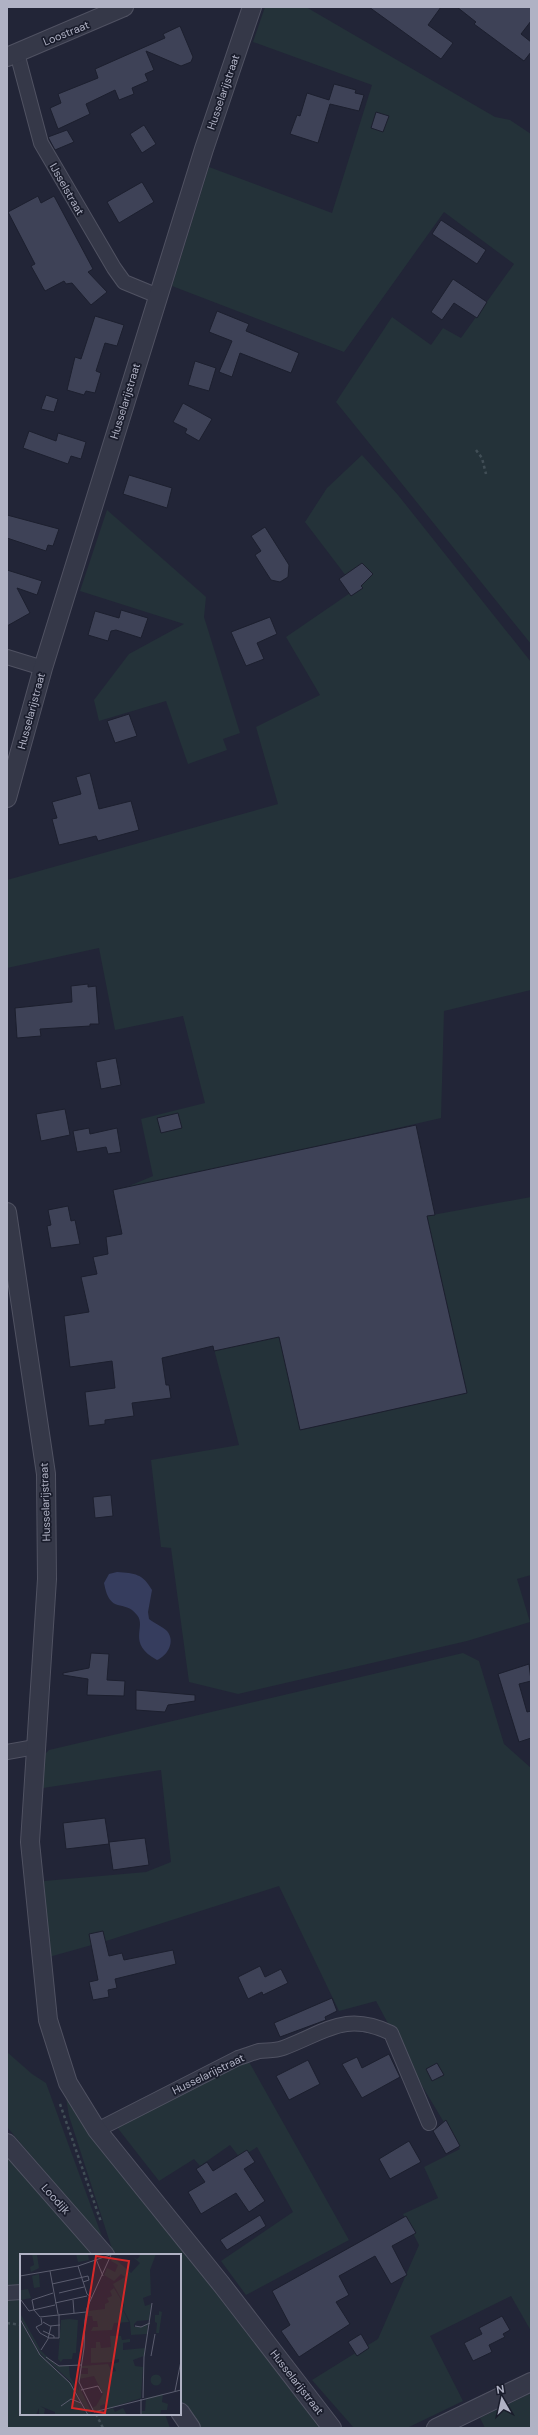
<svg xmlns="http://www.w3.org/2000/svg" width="538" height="2435" font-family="'DM Sans',sans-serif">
  <rect width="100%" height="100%" fill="#222537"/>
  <g fill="#243239">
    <polygon points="265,7 306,7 495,117 510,120 531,134 531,644 336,402 392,317 431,345 443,328 461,338 514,264 444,212 344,352 172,286 209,167 332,213 372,85 253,42"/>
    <polygon points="362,455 398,495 531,662 531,990 444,1011 441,1118 110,1194 153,1176 141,1119 205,1103 183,1016 115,1030 99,948 7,968 7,880 278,804 256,727 320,695 286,637 356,589 305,522 327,488"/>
    <polygon points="107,510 206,597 204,617 240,733 223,739 227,750 188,764 166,701 99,721 94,700 129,654 184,624 80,591"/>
    <polygon points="531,1197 531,1575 517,1579 530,1622 467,1641 238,1694 189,1682 171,1548 161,1547 151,1460 239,1445 214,1349 279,1337 301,1430 467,1393 427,1216"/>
    <polygon points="463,1653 479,1661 504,1744 531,1768 531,2331 511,2296 430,2336 463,2401 407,2428 354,2428 312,2380 378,2339 419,2245 403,2214 438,2198 424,2167 460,2149 415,2074 376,2001 339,2011 279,1886 106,1941 49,1957 44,1881 146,1872 171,1862 161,1770 43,1788 44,1755 49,1750"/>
    <polygon points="7,2052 32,2074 46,2083 104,2242 7,2127"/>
    <polygon points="244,2053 349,2240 246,2295 221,2261 293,2212 257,2147 240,2158 230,2145 200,2166 194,2159 159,2181 109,2117"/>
    <polygon points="63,2080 156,2211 322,2428 198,2428 180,2398 180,2255 114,2255 69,2116"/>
    <polygon points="7,2151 97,2255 21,2255 21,2414 165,2414 170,2428 7,2428"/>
    <polygon points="531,2393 531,2428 485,2428 480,2418"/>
  </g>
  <path fill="#363d5e" d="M117 1572C135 1573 143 1574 152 1590L148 1612 149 1619C154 1623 163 1627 167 1631 176 1642 167 1656 157 1660 126 1643 147 1627 137 1615 124 1598 110 1616 104 1583L109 1574Z"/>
  <g fill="#3e4257" stroke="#1c1f2e">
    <polygon points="369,7 441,7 428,25 453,43 441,59"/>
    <polygon points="457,7 531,7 531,21 521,34 531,42 531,52 524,61 474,24 476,22"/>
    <polygon points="180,26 193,57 191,62 181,66 146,51 154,70 145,74 148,81 132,88 134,94 119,100 115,90 86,104 90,114 58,129 50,108 61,103 58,94 98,78 95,69 165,38 163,34"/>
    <polygon points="334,84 356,90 355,93 364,95 359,111 330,104 318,143 290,134 297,115 300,116 307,93 329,100"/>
    <polygon points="376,112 389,116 383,132 371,128"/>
    <polygon points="144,125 156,144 142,153 130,134"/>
    <polygon points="67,130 74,142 55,150 48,137"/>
    <polygon points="142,182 154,202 119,223 107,202"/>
    <polygon points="38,196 41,203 54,196 93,269 88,272 107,292 91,305 72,283 66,284 64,281 45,291 31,266 35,264 8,212"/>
    <polygon points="441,220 486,250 477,264 432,234"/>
    <polygon points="453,279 487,302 477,318 454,303 442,320 431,312"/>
    <polygon points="217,311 249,324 246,331 299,353 291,373 240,353 232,377 219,372 232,341 209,332"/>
    <polygon points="95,316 124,325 117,346 105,343 96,371 101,373 95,393 86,391 84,395 67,390 75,357 81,359"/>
    <polygon points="195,361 216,368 209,391 188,385"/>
    <polygon points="46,395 58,399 54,412 41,409"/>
    <polygon points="183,403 212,419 199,441 185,433 187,429 173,422"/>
    <polygon points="29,431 56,441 58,433 86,442 81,459 71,456 68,464 23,448"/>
    <polygon points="129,475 172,488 167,508 123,494"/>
    <polygon points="7,515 59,529 53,546 48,545 46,551 7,538"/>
    <polygon points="265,527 289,565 288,577 280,582 271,580 255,555 261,551 251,536"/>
    <polygon points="362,563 373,574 361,586 363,588 351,596 339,579"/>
    <polygon points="7,570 42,581 37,595 17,588 30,613 7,626"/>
    <polygon points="121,610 148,618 141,638 116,630 111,631 108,641 88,635 95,611 119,618"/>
    <polygon points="270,617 277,634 257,643 264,659 246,666 231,632"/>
    <polygon points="129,714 137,736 115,743 107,721"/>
    <polygon points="90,773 99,809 131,801 139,830 98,841 96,836 59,845 52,819 57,818 52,802 81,794 76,777"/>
    <polygon points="88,984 88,987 96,986 99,1024 90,1024 90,1026 40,1029 41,1036 17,1038 15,1008 72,1002 71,986"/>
    <polygon points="116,1058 121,1085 101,1089 96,1062"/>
    <polygon points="65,1109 70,1135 41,1141 36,1114"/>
    <polygon points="178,1113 182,1128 161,1133 157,1118"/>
    <polygon points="416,1125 435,1215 427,1216 467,1393 300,1430 279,1337 214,1351 213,1346 162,1358 166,1385 169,1385 171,1398 132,1403 134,1416 105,1420 105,1424 89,1426 85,1392 115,1388 112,1361 70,1367 64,1316 89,1312 81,1277 97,1274 93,1257 108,1254 106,1237 122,1234 113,1190"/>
    <polygon points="89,1128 90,1134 117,1128 121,1152 108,1154 106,1147 77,1152 73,1131"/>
    <polygon points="68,1206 71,1221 75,1220 80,1244 51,1248 47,1226 51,1225 48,1210"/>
    <polygon points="111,1495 113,1516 95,1518 93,1497"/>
    <polygon points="91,1653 109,1654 107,1680 125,1681 124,1696 87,1695 88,1679 63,1675 63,1673 89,1668"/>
    <polygon points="529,1664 531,1681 519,1684 527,1712 531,1711 531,1738 519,1742 498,1674"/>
    <polygon points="136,1690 195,1695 195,1701 168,1705 165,1712 136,1710"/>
    <polygon points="105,1818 109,1844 66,1849 63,1823"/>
    <polygon points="145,1838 149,1865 113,1870 109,1842"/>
    <polygon points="103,1931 109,1956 122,1953 124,1960 173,1950 176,1964 115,1979 117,1988 108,1990 109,1997 93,2000 89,1982 98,1980 89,1934"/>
    <polygon points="260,1966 265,1977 281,1969 288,1983 263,1995 262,1992 248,1999 238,1977"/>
    <polygon points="332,1998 337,2011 325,2017 326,2020 280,2037 274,2023"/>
    <polygon points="389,2054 400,2077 362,2098 342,2064 357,2057 362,2068"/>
    <polygon points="308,2060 320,2084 289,2100 276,2076"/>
    <polygon points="437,2063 444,2075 432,2081 426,2069"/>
    <polygon points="446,2120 460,2146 446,2154 433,2131"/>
    <polygon points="409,2141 421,2162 390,2179 379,2159"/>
    <polygon points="247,2150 255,2162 244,2169 265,2201 249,2212 236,2193 201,2214 188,2192 205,2182 196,2169 207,2162 213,2171"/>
    <polygon points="260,2215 266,2226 227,2250 220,2240"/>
    <polygon points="406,2216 416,2233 392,2246 407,2275 391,2284 375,2256 339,2276 349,2295 336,2302 350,2324 299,2357 281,2331 290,2325 272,2291"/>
    <polygon points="502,2316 510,2330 503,2334 505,2337 489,2345 492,2352 473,2361 464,2343 482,2334 479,2328"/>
    <polygon points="361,2334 369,2348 357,2356 348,2342"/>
  </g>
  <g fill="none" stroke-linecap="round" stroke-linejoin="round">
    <defs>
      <g id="minor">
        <polyline points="17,53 41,143 114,268 124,282 158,296"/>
        <polyline points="7,657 43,668"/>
        <polyline points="7,1752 35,1747"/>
        <path d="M97 2130 238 2058C245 2056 252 2053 259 2051 267 2050 275 2051 283 2048 326 2032 345 2011 391 2033L429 2123"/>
        <polyline points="7,2293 21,2292"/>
      </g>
      <g id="tertiary">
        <polyline points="7,57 124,7"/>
        <polyline points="7,798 43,668 204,149 252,7"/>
        <polyline points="7,1212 46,1474 47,1579 30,1842 48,2020 68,2083 97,2130 222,2285 332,2428"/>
        <polyline points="7,2143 105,2255"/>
        <polyline points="180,2412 191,2428"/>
        <polyline points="436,2428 531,2382"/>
      </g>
    </defs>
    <use href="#minor" stroke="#505262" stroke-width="16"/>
    <use href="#tertiary" stroke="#505262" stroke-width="20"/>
    <g stroke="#414e56" stroke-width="2.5" stroke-dasharray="3 3" stroke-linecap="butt">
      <polyline points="476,450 482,458 486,474"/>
      <polyline points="60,2104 101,2222"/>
      <polyline points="7,2323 21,2325"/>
      <polyline points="96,2414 103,2428"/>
    </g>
    <use href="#minor" stroke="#353848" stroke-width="14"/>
    <use href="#tertiary" stroke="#353848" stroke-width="18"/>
  </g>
  <g text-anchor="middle" stroke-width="3.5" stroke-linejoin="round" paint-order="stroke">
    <g font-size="11" fill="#b0b2c4" stroke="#1a1d2c">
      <text transform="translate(66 33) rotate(-22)" y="4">Loostraat</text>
      <text transform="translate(223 92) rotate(-71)" y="4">Husselarijstraat</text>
      <text transform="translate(67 189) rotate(60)" y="4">IJsselstraat</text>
      <text transform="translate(125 401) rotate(-73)" y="4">Husselarijstraat</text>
      <text transform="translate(31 711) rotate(-75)" y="4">Husselarijstraat</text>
      <text transform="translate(45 1502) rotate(-92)" y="4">Husselarijstraat</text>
      <text transform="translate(208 2074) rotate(-26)" y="4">Husselarijstraat</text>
      <text transform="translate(56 2199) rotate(48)" y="4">Loodijk</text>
      <text transform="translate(297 2382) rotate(52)" y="4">Husselarijstraat</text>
    </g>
  </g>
  <g transform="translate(20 2254)">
    <rect width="161" height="161" fill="#222537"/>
    <path d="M12 0H17L19 14 11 18 10 13 14 11ZM56 0H68L69 6 58 8ZM118 0H136L130 16 131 41 123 44 125 52 131 50 129 66 117 67 114 70V73H121L128 69 127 80 111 81 110 68 103 55 104 50 93 30 105 23 101 20 94 27 84 21 87 14 95 18 98 11 91 7 93 3 111 19 120 9 113 3 117 5 120 2ZM19 20 20 33 14 34 12 22ZM94 34 103 49 102 54 109 68 94 69 92 76 71 77 73 73H78L77 67H73L72 62H66L67 57 85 55V50L89 48 87 44 92 42 90 37ZM8 35 11 44 1 46 0 50 1 36ZM139 57 142 58 139 79H136L137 69 135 68V61H139ZM0 59 21 97 37 112H49L50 123 59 137V132L72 159 68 160 51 128 20 99 0 64ZM49 65 58 66 56 99H53L52 105H43L41 108 38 105 41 66ZM0 66 18 98 51 130 61 148 55 145 61 150 67 161H35V158L20 152 25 155 24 161H19V154L16 161H0ZM90 82H101L102 86 110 85V88L103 89V96L125 94 124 102 113 106 115 112 123 113 121 144 87 155 85 150 80 152 81 156 75 158 72 154 76 152 83 140 74 122 59 125 60 120H68V114H61L62 112 88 110 92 118 96 117 93 110 99 108V105L93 106V108L71 109V94H76V88H80L81 94 91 93ZM130.5 126a5.5 5.5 0 1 1 11 0a5.5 5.5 0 1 1-11 0ZM143 140 142 148 148 150 147 156H141L140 161H121L122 157H125L126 144ZM93 154 95 158 103 154 107 161H83L82 158Z" fill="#243239"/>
    <path fill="none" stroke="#5b5d6f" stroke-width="1" d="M76 5 83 22M58 12 67 40 72 44M30 17 38 60M0 22 58 12 93 0M32 30 68 22 69 26 63 28M33 39 12 46 14 56 20 63 66 58M39 39 64 33M1 46 9 57 35 51M53 46 54 59M35 49 67 42M21 64 22 70 16 73 20 79 29 84H39V60M0 65 20 101 50 129 68 161M23 68 30 72 40 71M115 72 121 73 130 69M23 77 34 82V84M21 96 28 85 31 72M131 102 135 80M26 103 39 112 61 111M61 136 78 132 82 139M155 137 161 107M123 144 124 103 132 49M41 152 51 145 61 149M74 158 59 128 64 94 65 66 67 54 91 1M74 158 161 136M121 161V145"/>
    <path fill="#d62828" fill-opacity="0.15" stroke="#d62828" stroke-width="2" d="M76 2 109 7 85 159 52 154Z"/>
    <rect width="161" height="161" fill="none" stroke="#b0b2c4" stroke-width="2"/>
  </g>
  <rect width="538" height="2435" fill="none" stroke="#b0b2c4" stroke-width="16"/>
  <g transform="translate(502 2399) rotate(351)" stroke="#1a1d2c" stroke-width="3" paint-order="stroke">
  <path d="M0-3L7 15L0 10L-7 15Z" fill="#b0b2c4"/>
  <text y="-6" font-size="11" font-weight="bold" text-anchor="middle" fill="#b0b2c4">N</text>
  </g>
</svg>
